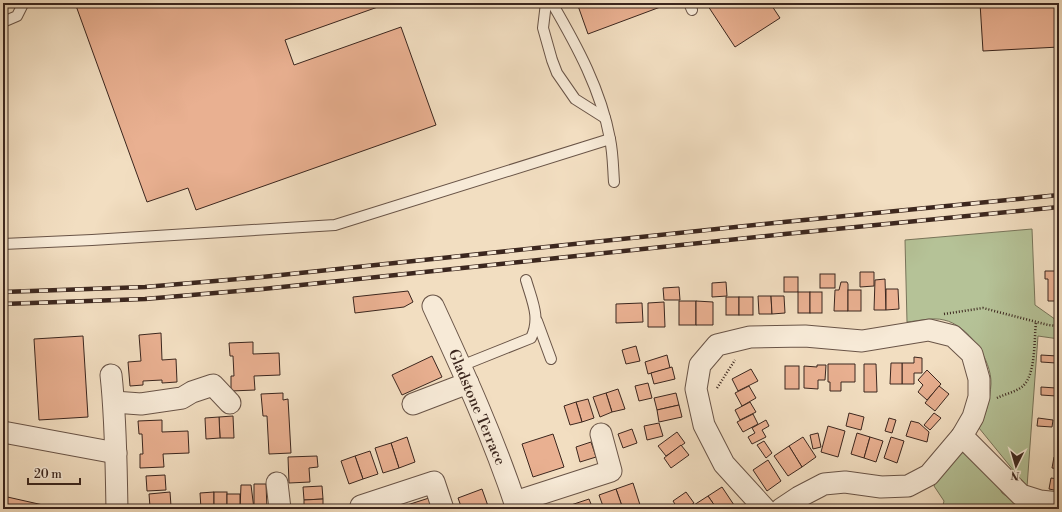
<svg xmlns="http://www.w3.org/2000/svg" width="1062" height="512" font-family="'Libre Bodoni',serif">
  <rect width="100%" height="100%" fill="#f2dec1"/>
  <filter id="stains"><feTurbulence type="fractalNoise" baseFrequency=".005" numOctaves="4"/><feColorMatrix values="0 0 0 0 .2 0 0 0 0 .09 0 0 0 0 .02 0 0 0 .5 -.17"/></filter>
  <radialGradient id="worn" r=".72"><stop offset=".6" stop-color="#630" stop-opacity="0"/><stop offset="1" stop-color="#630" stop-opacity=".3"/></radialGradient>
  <g fill="#b5c297" stroke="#78745a">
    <path d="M1032 229 1035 305 1059 322V339L1038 336 1027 487 979 428C986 415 990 399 991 384 992 360 968 325 944 320 933 317 918 321 907 322L905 240Z"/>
    <polygon points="959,452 970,454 998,485 1002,493 1009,498 1018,501 1015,509 942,509 944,501 934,486 946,459"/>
  </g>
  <g fill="#e9b091" stroke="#3b261e">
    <polygon points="75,3 389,3 285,40 294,65 401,27 436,125 196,210 188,188 147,202"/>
    <polygon points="577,3 662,3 663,6 588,34"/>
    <polygon points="706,3 770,3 780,18 735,47"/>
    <polygon points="980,3 1059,3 1059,47 983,51"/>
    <polygon points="1045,271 1059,271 1059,301 1048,301 1048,279 1045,279"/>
    <polygon points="860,272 874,272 874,286 860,287"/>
    <rect x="820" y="274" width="15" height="14"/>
    <rect x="784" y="277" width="14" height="15"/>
    <polygon points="885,279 886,310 874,310 875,280"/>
    <polygon points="726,282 727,296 712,297 712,283"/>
    <polygon points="841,282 847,282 848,284 848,311 834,311 835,290 839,290"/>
    <polygon points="679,287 680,300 664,300 663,288"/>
    <polygon points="886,289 898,289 899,309 886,310"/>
    <rect x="848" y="290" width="13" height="21"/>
    <polygon points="408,291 413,302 404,307 355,313 353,297"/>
    <rect x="798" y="292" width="12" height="21"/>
    <rect x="810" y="292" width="12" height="21"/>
    <polygon points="758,296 771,296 772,314 759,314"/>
    <polygon points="771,296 784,296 785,313 772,314"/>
    <rect x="726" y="297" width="13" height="18"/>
    <rect x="739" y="297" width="14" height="18"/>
    <rect x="679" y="301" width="17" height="24"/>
    <polygon points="696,301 713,302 713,325 696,325"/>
    <polygon points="664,302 665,327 648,327 648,303"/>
    <polygon points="642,303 643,322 616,323 616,304"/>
    <polygon points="161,333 162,360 176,359 177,382 162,383 162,380 143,381 143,385 130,386 128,362 141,361 139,335"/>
    <polygon points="83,336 88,417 39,420 34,339"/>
    <polygon points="253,342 253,354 279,353 280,375 254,376 255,390 231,391 231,376 234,376 233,356 230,356 229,343"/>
    <polygon points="636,346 640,361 626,364 622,350"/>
    <polygon points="667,355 670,368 648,374 645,362"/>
    <polygon points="1041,355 1057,356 1056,363 1041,362"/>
    <polygon points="432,356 442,377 402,395 392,375"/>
    <polygon points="914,357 922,358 922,373 914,373 914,384 902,384 902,363 914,363"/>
    <polygon points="891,363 902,363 902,384 890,384"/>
    <polygon points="828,364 855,364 855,382 841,382 841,391 830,391 830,382 828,382"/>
    <polygon points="864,364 876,364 877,392 864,392"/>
    <polygon points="817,365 826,365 825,380 818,380 818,389 804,388 804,366 817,367"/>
    <rect x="785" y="366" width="14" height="23"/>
    <polygon points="672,367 675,379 654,384 651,373"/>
    <polygon points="751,369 758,381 738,391 732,379"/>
    <polygon points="927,370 941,384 927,400 918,392 923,385 918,380"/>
    <polygon points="648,383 652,398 639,401 635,386"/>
    <polygon points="749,386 756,398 742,406 735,393"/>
    <polygon points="939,386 949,394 935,411 925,403"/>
    <polygon points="1041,387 1056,388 1056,396 1041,395"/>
    <polygon points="618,389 625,409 612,412 606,393"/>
    <polygon points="283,393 283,400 288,399 291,453 269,454 267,416 263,416 261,394"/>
    <polygon points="606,393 612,412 600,417 593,397"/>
    <polygon points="676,393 679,405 657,410 654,398"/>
    <polygon points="588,399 594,418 582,422 576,402"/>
    <polygon points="576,402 582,422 570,425 564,406"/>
    <polygon points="750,402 756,412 740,420 735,410"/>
    <polygon points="679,405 682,417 659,422 657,410"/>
    <polygon points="849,413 864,417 861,430 846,426"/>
    <polygon points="934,413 941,418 930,430 924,425"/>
    <polygon points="753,414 758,424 743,432 737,422"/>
    <polygon points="233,416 234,438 220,438 219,417"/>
    <polygon points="219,417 220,438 206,439 205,418"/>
    <polygon points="889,418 896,420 892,433 885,431"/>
    <polygon points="1038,418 1053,420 1052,427 1037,426"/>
    <polygon points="162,420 162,432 188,431 189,453 163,454 164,467 140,468 140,454 143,454 142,434 139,434 138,421"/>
    <polygon points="766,420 769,426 762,430 766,437 752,444 748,437 755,433 752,428"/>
    <polygon points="911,421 919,423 929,432 927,442 906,436"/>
    <polygon points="659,423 663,436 647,440 644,426"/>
    <polygon points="828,426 845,431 838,457 821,452"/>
    <polygon points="632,429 637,443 623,448 618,434"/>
    <polygon points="677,432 685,443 666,456 658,446"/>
    <polygon points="818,433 821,447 813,449 810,435"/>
    <polygon points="857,433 870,437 864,458 851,454"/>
    <polygon points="553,434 564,467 533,477 522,444"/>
    <polygon points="407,437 415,462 399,468 391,443"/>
    <polygon points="803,437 816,457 802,467 789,446"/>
    <polygon points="870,437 883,441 876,462 864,458"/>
    <polygon points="891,437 904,441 897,463 884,458"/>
    <polygon points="1057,437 1059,437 1059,450 1056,450"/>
    <polygon points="764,441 772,453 766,458 757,445"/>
    <polygon points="591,442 596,457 580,462 576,447"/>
    <polygon points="391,443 399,468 383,473 375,448"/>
    <polygon points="681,445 689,455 671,468 664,458"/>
    <polygon points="789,446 802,467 788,476 774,456"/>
    <polygon points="370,451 378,474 363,479 355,456"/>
    <polygon points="317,456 318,467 309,468 310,482 289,483 288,457"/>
    <polygon points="355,456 363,479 349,484 341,461"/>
    <polygon points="1054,457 1059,458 1059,469 1052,468"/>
    <polygon points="768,460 781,481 767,491 753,470"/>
    <polygon points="1059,472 1059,491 1049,489 1051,478 1058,479"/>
    <polygon points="165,475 166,490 147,491 146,476"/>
    <polygon points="633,483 641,508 623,509 616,489"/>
    <polygon points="254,484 266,484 267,509 254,509"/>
    <polygon points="241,485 251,485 254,509 240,509"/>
    <polygon points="322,486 323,499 304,500 303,487"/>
    <polygon points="722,487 736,508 735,509 717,509 708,496"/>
    <polygon points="482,489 488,506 480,509 462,509 458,498"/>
    <polygon points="616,489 623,509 604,509 599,495"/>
    <polygon points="170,492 171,506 150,507 149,494"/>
    <polygon points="214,492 214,509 201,509 200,493"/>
    <rect x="214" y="492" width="13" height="17"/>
    <polygon points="686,492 694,503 685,509 678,509 673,501"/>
    <rect x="227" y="494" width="13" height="15"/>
    <polygon points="3,496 43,505 66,509 3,509"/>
    <polygon points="708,496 717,509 697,509 694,505"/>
    <polygon points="429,498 433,509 402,509 401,507"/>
    <polygon points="323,499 323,509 304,509 304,500"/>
    <polygon points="589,499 593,509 575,509 574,504"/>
    <polygon points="574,504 575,509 559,509"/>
    <polygon points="171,506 171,509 150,509 150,507"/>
  </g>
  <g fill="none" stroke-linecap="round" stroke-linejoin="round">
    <defs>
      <g id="service">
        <polyline points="546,3 543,28 552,60 557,73 575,99 605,118"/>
        <path d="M552 3C577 46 601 90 610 139 613 153 613 168 614 182"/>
        <polyline points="689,3 692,10"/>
        <polyline points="3,22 17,16 22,6 21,3"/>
        <polyline points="3,244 92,240 335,225 610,139"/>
        <polyline points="537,321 551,359"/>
        <path d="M461 366 531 338C541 318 532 301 526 280"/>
      </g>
      <g id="minor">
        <path d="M433 306C464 373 494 439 517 509"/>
        <path d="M111 375C116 420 116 464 117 509"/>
        <polyline points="114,402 141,404 182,398 192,392 213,385 230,403"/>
        <polyline points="413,404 468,383"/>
        <polyline points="3,432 116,453"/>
        <polyline points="962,436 1021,495 1040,501 1059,503"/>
        <polyline points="277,483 280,509"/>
        <polyline points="515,502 611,471 601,434"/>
        <polyline points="362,509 361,506 434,482 443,509"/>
        <polyline points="765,509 724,464 704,425 696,389 700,365 717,345 750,337 805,336 862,341 929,330 953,336 972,354 979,379 979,397 973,417 962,436 929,475 908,486 881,487 845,482 824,484 799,497 781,509"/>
      </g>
    </defs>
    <use href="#service" stroke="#695447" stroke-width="12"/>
    <use href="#minor" stroke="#695447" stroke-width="23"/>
    <g stroke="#3b261e" stroke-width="2.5" stroke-dasharray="1 2" stroke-linecap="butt">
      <polyline points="944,314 983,308 1048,325 1059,326"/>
      <polyline points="717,388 735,360"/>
      <path d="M997 398C1005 394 1016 392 1023 386 1036 374 1034 339 1036 322"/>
    </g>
    <use href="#service" stroke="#f7ead7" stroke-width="10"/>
    <use href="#minor" stroke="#f7ead7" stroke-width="21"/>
    <defs>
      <g id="rail">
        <polyline points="3,292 145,287 262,277 784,222 1059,195"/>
        <polyline points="3,304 145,299 263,289 785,234 1059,207"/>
      </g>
    </defs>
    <use href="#rail" stroke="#3b261e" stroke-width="4.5"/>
    <use href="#rail" stroke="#f7ead7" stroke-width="3" stroke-dasharray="9" stroke-linecap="butt"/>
  </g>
  <g text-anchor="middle" stroke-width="4" stroke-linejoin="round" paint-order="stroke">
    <g font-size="15" fill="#3b261e" stroke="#f7ead7">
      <text transform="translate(477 407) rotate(67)" y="5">Gladstone Terrace</text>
    </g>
  </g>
  <rect width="1062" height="512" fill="none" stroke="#f2dec1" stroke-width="16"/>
  <rect x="4" y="4" width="1054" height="504" fill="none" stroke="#3b261e" stroke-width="2"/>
  <rect x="8" y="8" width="1046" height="496" fill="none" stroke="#3b261e"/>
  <g transform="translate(1016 466) rotate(185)" stroke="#f7ead7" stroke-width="3" paint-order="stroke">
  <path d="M0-3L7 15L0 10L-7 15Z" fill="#3b261e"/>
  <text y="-6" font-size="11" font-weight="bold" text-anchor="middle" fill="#3b261e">N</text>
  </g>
  <path d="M28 478v6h52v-6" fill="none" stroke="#3b261e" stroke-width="2"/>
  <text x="34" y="478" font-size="12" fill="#3b261e" stroke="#f7ead7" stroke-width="3" paint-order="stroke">20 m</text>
  <rect width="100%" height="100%" filter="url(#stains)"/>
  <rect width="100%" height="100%" fill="url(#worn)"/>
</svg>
